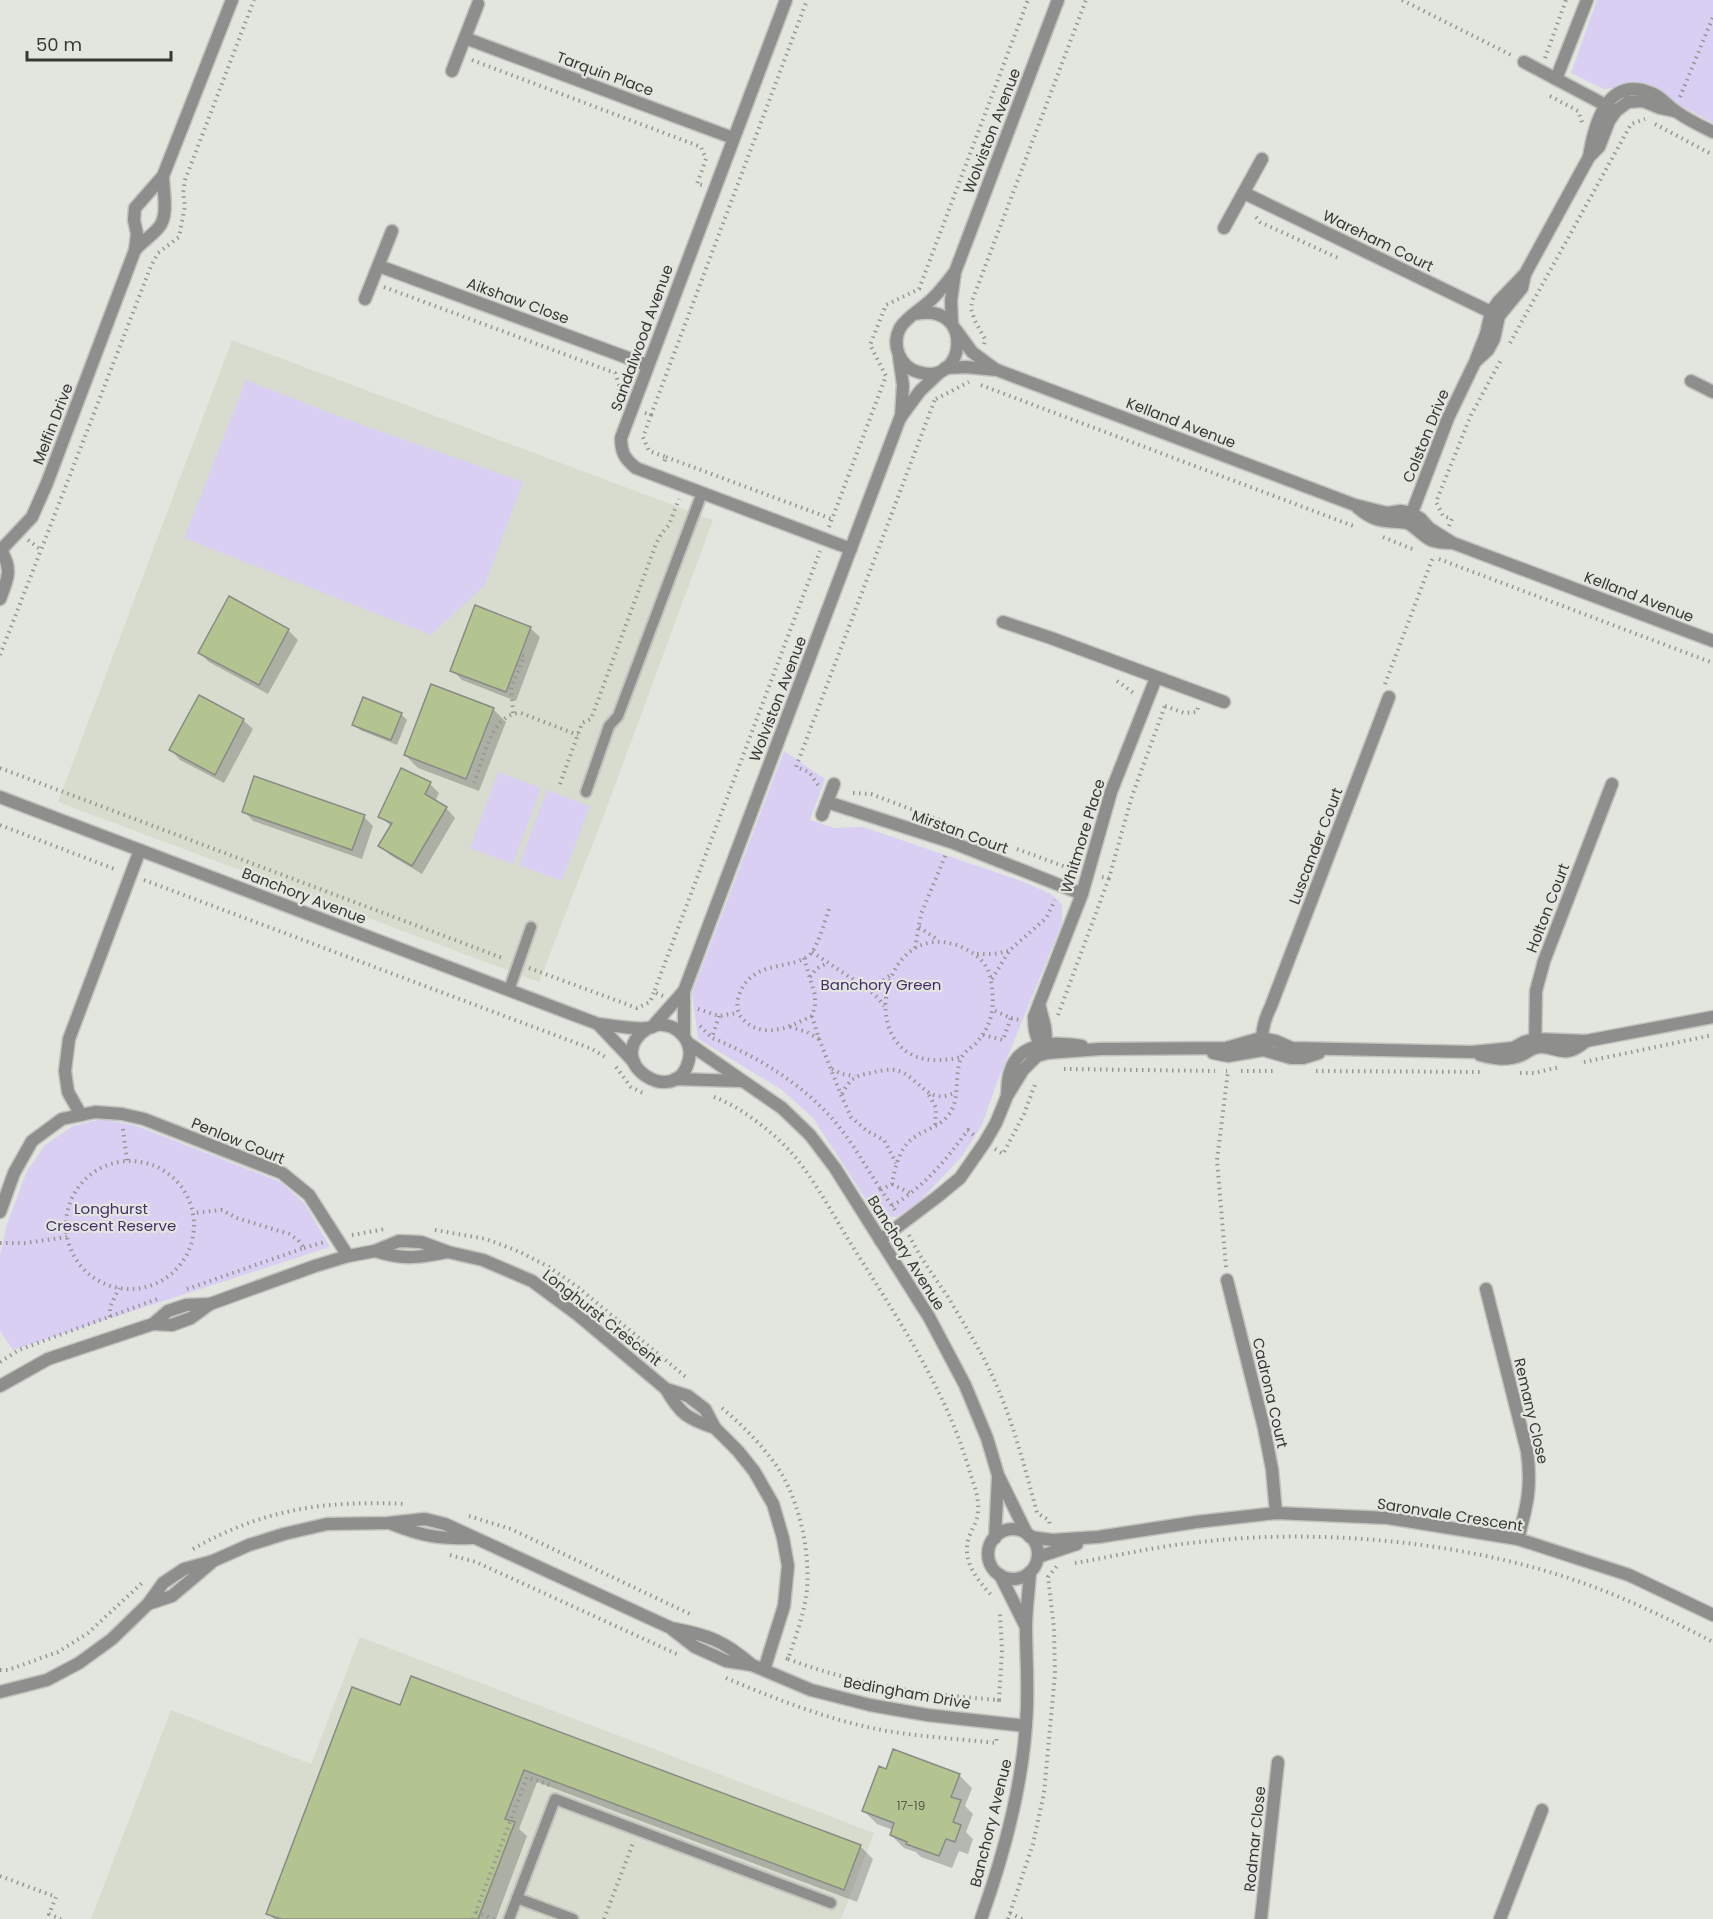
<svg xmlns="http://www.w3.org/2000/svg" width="1713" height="1919" font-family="Poppins,sans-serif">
  <rect width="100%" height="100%" fill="#e3e6df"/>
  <g fill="#d7dcce">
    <polygon points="232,340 713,520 607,807 539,982 58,802"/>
    <polygon points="360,1637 874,1833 841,1919 91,1919 171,1710 311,1764"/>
  </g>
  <g fill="#d9cff3">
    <polygon points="1597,0 1713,0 1713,123 1642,85 1604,89 1571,73"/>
    <polygon points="246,380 346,419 523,482 485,585 431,635 184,538"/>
    <polygon points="784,751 825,779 810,820 835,828 863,827 1019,880 1051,894 1062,904 1062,924 996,1085 982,1125 963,1155 918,1203 896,1217 884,1216 872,1209 813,1118 782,1090 698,1039 692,993"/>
    <polygon points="498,772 541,788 513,864 470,848"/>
    <polygon points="547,790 590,806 562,881 519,865"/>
    <polygon points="102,1119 137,1126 281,1182 305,1204 330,1247 13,1350 0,1331 0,1255 7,1224 27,1171 45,1145 73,1126"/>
  </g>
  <g fill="#0003">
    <polygon points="530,628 540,637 516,701 462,680 452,670"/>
    <polygon points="288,630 298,640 268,694 209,662 200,653"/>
    <polygon points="493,709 506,722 479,791 418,768 405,755"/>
    <polygon points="401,714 407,720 397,745 360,730 354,724"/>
    <polygon points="243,720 253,729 224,783 180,760 171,750"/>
    <polygon points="430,784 439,793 435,802 446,808 455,818 422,874 390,855 380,846 392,827 380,816"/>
    <polygon points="244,811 364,817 373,826 362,859 253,821"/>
    <polygon points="401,1707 860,1846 873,1859 857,1902 537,1782 519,1829 527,1836 496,1919 274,1919 268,1913"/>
    <polygon points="886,1771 959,1775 972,1788 965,1806 973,1814 966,1832 973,1839 968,1854 959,1851 952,1868 921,1857 916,1852 904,1848 891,1835 893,1830 877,1824 864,1811"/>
  </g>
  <g fill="#b4c491" stroke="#898b85" stroke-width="1.5">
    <polygon points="229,596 289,629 259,685 198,653"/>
    <polygon points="475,605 531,627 506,692 450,671"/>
    <polygon points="431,684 494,708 466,779 404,755"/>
    <polygon points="199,695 244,719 215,775 169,750"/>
    <polygon points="363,697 402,713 391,740 352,725"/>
    <polygon points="401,768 431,782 425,794 447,807 412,866 378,846 392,823 378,817"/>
    <polygon points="254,776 365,815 352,850 242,812"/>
    <polygon points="411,1676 861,1845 844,1890 524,1770 505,1819 515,1822 478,1919 281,1919 266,1914 352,1687 400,1705"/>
    <polygon points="893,1749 960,1774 951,1797 961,1800 953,1822 961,1825 955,1842 946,1839 939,1856 906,1844 907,1842 890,1835 894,1823 862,1811 879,1766 886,1769"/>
  </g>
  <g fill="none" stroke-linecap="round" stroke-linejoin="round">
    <defs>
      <g id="service">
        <polyline points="586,792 609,726 618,716 702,493"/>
        <polyline points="509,990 531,927"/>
        <polyline points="517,1898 573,1919"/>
        <polyline points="509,1919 555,1799 831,1903"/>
      </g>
      <g id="minor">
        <path d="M786 0 621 438C621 453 625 459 636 468L851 549"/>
        <polyline points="465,38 733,138"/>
        <polyline points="1524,62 1609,107"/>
        <polyline points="452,71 478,4"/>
        <polyline points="1556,79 1587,0"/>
        <path d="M1589 157C1594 125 1607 75 1651 93 1662 97 1667 106 1677 112 1688 120 1701 126 1713 132"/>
        <polyline points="1244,193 1499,316"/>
        <polyline points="1224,228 1262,159"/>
        <path d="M135 250C142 242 154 234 159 227 169 215 163 191 163 176"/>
        <polyline points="379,266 647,365"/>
        <polyline points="365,299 392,231"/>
        <polyline points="956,330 972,352 995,369"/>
        <polyline points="1476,361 1488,350 1494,339 1499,316 1522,288 1525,274"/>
        <polyline points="945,368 966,367 997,370 1355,505 1387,513 1401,511 1411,513 1421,519 1429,528 1453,543 1713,641"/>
        <polyline points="1691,381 1713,392"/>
        <path d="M1358 508C1377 524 1385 520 1408 523 1428 536 1424 543 1452 543"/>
        <polyline points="1408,523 1448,418 1475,362 1486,334 1491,312 1498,302 1525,274 1589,157 1599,147 1609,121 1616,111 1628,102 1643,101 1660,108 1674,111"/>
        <path d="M0 549C13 568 8 579 0 599"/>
        <polyline points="1,550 32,517 47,483 135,250 137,234 134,220 135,208 163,176 232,0"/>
        <polyline points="1003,622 1051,638 1224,702"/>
        <polyline points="827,802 951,842 1082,894"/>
        <polyline points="822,815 834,784"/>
        <polyline points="1039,1004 1045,1027 1047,1051"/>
        <polyline points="1535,1048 1536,991 1544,961 1612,784"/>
        <path d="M1263 1050C1260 1034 1264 1020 1271 1006L1389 697"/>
        <path d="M1047 1053C1037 1043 1034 1032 1034 1017L1082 894 1111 792 1156 678"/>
        <polyline points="1213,1053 1228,1056 1263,1050 1291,1058 1303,1058 1319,1053"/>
        <path d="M1480 1055C1495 1059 1507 1061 1522 1055 1526 1053 1530 1050 1534 1048 1555 1042 1561 1063 1586 1041"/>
        <path d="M1007 1095C1008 1088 1007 1079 1010 1072 1019 1040 1056 1042 1082 1046"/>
        <polyline points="81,1115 68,1092 65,1071 69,1039 140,850"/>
        <polyline points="0,1212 14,1173 32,1141 62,1119 95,1112 122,1114 144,1119 282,1173 309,1195 348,1256"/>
        <polyline points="880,1240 937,1197 960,1178 985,1142 996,1123 1007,1096 1023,1070 1037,1056 1047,1053 1100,1049 1226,1048 1261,1038 1276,1041 1292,1048 1472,1052 1513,1048 1524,1042 1535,1039 1586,1041 1713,1017"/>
        <path d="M375 1251C404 1260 418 1258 447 1252"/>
        <polyline points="1227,1280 1264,1428 1272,1469 1276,1513"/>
        <path d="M1486 1289 1527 1451C1532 1487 1527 1506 1518 1539"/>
        <polyline points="153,1324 172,1325 191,1318 210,1304 315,1266 348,1256 375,1251 399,1241 421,1242 448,1252 483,1260 532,1281 578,1315 666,1389 688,1396 705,1409 715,1428 738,1451 754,1471 773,1504 783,1538 788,1566 784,1606 764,1670"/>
        <polyline points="0,1386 48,1359 153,1324 168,1311 186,1305 210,1304"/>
        <path d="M666 1389C680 1414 688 1419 715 1428"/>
        <path d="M392 1524C422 1536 439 1539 471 1538"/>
        <polyline points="1030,1537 1052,1540 1098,1537 1196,1522 1276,1513 1388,1518 1518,1539 1629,1575 1713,1615"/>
        <polyline points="1038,1557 1077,1544"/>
        <polyline points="148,1604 172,1596 211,1563"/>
        <polyline points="673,1630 695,1647 726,1661 752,1665 811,1690 870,1705 927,1715 1026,1726"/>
        <path d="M0 1692 47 1680 79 1663 112 1639 148 1604 163 1583 184 1569 213 1561 249 1545 284 1534 327 1524 388 1523 425 1519 445 1524 671 1628C708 1635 723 1640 752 1665"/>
        <polyline points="1261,1919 1278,1762"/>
        <polyline points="1500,1919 1542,1810"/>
      </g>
      <g id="tertiary">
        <path d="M915 314C975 301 967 388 918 372 900 367 891 345 900 328 907 316 924 308 934 297 941 290 948 281 954 273"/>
        <polyline points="952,323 951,301 955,272 1058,0"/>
        <polyline points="899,357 903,385 901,417"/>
        <path d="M0 797 598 1024C612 1025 634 1030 648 1028 651 1028 654 1026 657 1025 676 1023 693 1040 689 1059 678 1112 598 1061 648 1028"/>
        <polyline points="598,1024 634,1062"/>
        <polyline points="652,1027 684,991"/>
        <polyline points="684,1036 684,991 900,418 920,391 940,372"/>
        <polyline points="688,1043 782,1108 810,1135 835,1168 929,1317 965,1385 987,1438 998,1475 1027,1534"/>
        <polyline points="675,1079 740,1081"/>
        <circle cx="1013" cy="1554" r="25"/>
        <polyline points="995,1538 998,1477"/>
        <polyline points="1000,1575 1025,1625"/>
        <path d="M981 1919C1003 1857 1022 1790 1026 1723 1029 1691 1026 1659 1026 1627 1026 1609 1029 1590 1030 1572"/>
      </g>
    </defs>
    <use href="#service" stroke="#c1c3bd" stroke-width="14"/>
    <use href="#minor" stroke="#c1c3bd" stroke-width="15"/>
    <use href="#tertiary" stroke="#c1c3bd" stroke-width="15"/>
    <g stroke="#959792" stroke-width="4" stroke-dasharray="1.5 4.5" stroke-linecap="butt">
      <polyline points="1402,0 1513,56"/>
      <polyline points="1545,58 1566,0"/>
      <polyline points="472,60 701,147 706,159 697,184 702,185"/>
      <polyline points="1550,96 1578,111 1582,122"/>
      <polyline points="1680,97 1713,17"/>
      <polyline points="1655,124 1713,155"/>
      <polyline points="1256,217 1260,222 1338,258"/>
      <polyline points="384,287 615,373 620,387 615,402 619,403"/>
      <polyline points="1510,343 1631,124 1645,119"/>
      <polyline points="984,344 985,339 975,321 971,309 972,301 1086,0"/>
      <polyline points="981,385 1356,527"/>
      <polyline points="936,399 969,382"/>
      <polyline points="645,413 651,415 643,437 649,451 666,457 663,465"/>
      <polyline points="651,415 807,0"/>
      <polyline points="666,457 832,519"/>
      <polyline points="1449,526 1452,519 1443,516 1436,502 1471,415 1501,360"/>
      <polyline points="829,527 886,376 870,345 886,305 919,289 1028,0"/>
      <polyline points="1383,537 1415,550"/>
      <polyline points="28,540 41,550 151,266 158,253 179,237 185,206 183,193 185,180 254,0"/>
      <polyline points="1439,559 1713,663"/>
      <polyline points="0,655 41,550"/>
      <polyline points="1117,681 1135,694"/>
      <polyline points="1385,684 1433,557"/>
      <polyline points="1165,706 1184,713 1197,712 1198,708"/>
      <polyline points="513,713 511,689 524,656 521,655"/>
      <polyline points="0,768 505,959"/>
      <path d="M474 783C483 760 491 713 521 713L578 735"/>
      <polyline points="560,784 582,723 591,719 656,544 661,534 669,525 679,499"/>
      <polyline points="818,785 809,772 796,767 935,399"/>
      <polyline points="853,793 871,794 945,822"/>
      <polyline points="0,825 117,870"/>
      <polyline points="1017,849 1074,870"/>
      <polyline points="1102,877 1109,878 1132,796 1165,706"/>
      <polyline points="144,880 592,1049 607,1058"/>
      <polyline points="919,927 938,940"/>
      <polyline points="915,948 921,914 946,854"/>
      <polyline points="812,952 866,988 878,984 892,974"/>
      <polyline points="977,954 994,954 1008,951"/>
      <polyline points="804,958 815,995 815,1007 812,1016 818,1036 841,1095 851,1117 867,1131 884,1140 896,1163"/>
      <polyline points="529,968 637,1008 650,1002 654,992"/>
      <polyline points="810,977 816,969 827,963"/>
      <polyline points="992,979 1009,951 1046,918 1055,900"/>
      <polyline points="867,988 878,998 884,1006"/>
      <polyline points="663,996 654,992 820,551"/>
      <polyline points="698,1009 719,1016 738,1013"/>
      <polyline points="1058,1015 1109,878"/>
      <path d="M719 1016 712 1038C754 1055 796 1080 828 1114 849 1136 864 1164 881 1190"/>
      <path d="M812 1016C797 1023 781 1032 764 1030 754 1029 747 1024 741 1017 736 1011 737 1001 739 995 752 957 797 972 812 952 819 942 825 921 829 909"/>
      <polyline points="1011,1018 1020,1020"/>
      <polyline points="700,1026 712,1038"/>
      <polyline points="790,1027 807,1032 819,1039"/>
      <polyline points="983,1035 1003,1040 1011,1018 993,1010"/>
      <polyline points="1584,1062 1713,1035"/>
      <polyline points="616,1067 631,1087 645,1094"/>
      <polyline points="832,1069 842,1074 855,1076"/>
      <polyline points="1064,1069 1215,1071"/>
      <polyline points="1241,1071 1275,1071"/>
      <polyline points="1316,1071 1482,1072"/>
      <polyline points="1520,1073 1534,1073 1560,1067"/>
      <path d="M842 1094C850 1079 854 1076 870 1073 879 1071 890 1068 899 1071 921 1079 928 1107 956 1092"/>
      <polyline points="929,1095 936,1108 935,1127"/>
      <path d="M714 1097C739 1106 770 1130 788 1149 810 1172 831 1211 848 1239 895 1315 947 1389 971 1476 975 1487 979 1499 978 1511 978 1521 972 1528 969 1537 961 1561 977 1579 992 1596"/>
      <polyline points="123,1129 127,1161"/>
      <polyline points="995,1149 1003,1154 1024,1114 1036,1082"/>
      <circle cx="130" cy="1225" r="64"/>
      <polyline points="892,1184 910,1193"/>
      <path d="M892 1206C925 1186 945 1161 968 1130L974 1135"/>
      <path d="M895 1210 881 1190 892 1184C895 1168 899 1149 912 1139 923 1130 937 1128 947 1117 961 1101 954 1080 960 1061 962 1054 969 1049 975 1044 993 1026 995 1005 991 981 989 965 978 955 964 948 875 907 846 1086 961 1057"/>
      <polyline points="435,1230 486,1239 520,1252 549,1267 579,1288 687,1378"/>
      <polyline points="352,1235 385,1229"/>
      <path d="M909 1235C920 1258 934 1276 948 1297 960 1317 972 1337 983 1357 1009 1406 1023 1460 1037 1513L1049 1520 1050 1526"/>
      <polyline points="0,1243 25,1243 67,1237"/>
      <polyline points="304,1248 324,1242"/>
      <polyline points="1226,1267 1217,1160 1228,1071 1226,1071"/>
      <polyline points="187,1289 304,1248 298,1240 289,1234 237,1218 222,1210 193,1213"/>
      <polyline points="110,1317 110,1307 119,1288"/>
      <polyline points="0,1362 19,1350 157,1299"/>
      <path d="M722 1408C742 1425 761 1444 776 1465 800 1500 812 1556 806 1598 802 1619 795 1639 788 1659L783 1657"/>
      <polyline points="469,1516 511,1529 692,1615"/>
      <path d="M193 1549C263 1509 326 1500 405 1504"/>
      <polyline points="450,1555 476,1562 679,1655"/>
      <path d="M1075 1563C1116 1556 1158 1546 1200 1542 1327 1527 1482 1543 1602 1590 1640 1605 1677 1623 1713 1642"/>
      <path d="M788 1659C860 1686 923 1694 999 1700V1702"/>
      <polyline points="0,1670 8,1670 58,1652 88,1633 142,1583"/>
      <path d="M726 1678C778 1700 831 1721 887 1731 923 1737 960 1739 996 1743L997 1736"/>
      <polyline points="999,1700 1002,1650 1000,1614"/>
      <polyline points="0,1876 56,1897 49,1914 61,1919"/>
      <polyline points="476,1912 494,1919"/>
      <polyline points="1010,1913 1022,1919"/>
      <polyline points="473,1919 527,1777 550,1785"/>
      <polyline points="604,1919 633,1843"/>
      <polyline points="1008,1919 1033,1844 1044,1793 1055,1674 1054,1628 1048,1577 1057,1566"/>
    </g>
    <use href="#service" stroke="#8e8f8d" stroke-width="10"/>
    <use href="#minor" stroke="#8e8f8d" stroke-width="12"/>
    <use href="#tertiary" stroke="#8e8f8d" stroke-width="12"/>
  </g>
  <g text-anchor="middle" stroke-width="4.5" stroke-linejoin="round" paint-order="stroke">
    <g font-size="12" fill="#565b4c">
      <text x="911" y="1810">17-19</text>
    </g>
    <g font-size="15" fill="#373835" stroke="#e3e6df">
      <text transform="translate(605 74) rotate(20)" y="5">Tarquin Place</text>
      <text transform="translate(992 131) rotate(-69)" y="5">Wolviston Avenue</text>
      <text transform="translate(1378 241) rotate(26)" y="5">Wareham Court</text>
      <text transform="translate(518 301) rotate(20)" y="5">Aikshaw Close</text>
      <text transform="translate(642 338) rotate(-70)" y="5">Sandalwood Avenue</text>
      <text transform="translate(1181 423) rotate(21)" y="5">Kelland Avenue</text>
      <text transform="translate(53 424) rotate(-69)" y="5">Melfin Drive</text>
      <text transform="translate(1426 436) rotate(-68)" y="5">Colston Drive</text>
      <text transform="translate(1639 597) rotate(21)" y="5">Kelland Avenue</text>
      <text transform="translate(778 699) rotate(-69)" y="5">Wolviston Avenue</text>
      <text transform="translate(960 832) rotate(20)" y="5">Mirstan Court</text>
      <text transform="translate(1083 836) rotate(-73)" y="5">Whitmore Place</text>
      <text transform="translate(1316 846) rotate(-69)" y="5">Luscander Court</text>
      <text transform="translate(304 896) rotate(21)" y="5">Banchory Avenue</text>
      <text transform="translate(1548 908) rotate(-69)" y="5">Holton Court</text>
      <text transform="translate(238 1141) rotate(22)" y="5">Penlow Court</text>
      <text transform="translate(906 1253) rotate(58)" y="5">Banchory Avenue</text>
      <text transform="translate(602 1318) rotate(38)" y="5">Longhurst Crescent</text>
      <text transform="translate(1270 1393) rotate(77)" y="5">Cadrona Court</text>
      <text transform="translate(1531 1411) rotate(77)" y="5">Remany Close</text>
      <text transform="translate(1450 1515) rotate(9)" y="5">Saronvale Crescent</text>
      <text transform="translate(907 1693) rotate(10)" y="5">Bedingham Drive</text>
      <text transform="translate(991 1823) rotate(-76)" y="5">Banchory Avenue</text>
      <text transform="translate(1255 1839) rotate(-84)" y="5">Rodmar Close</text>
    </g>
    <g font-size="15" fill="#442e6b" stroke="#e3e6df">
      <text x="881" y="990">Banchory Green</text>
      <text x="111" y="1214">Longhurst<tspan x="111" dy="17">Crescent Reserve</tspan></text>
    </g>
  </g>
  <path d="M27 51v9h144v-9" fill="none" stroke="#373835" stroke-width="3"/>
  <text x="36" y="51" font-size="18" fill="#373835" stroke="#e3e6df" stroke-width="4.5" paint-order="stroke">50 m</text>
</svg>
